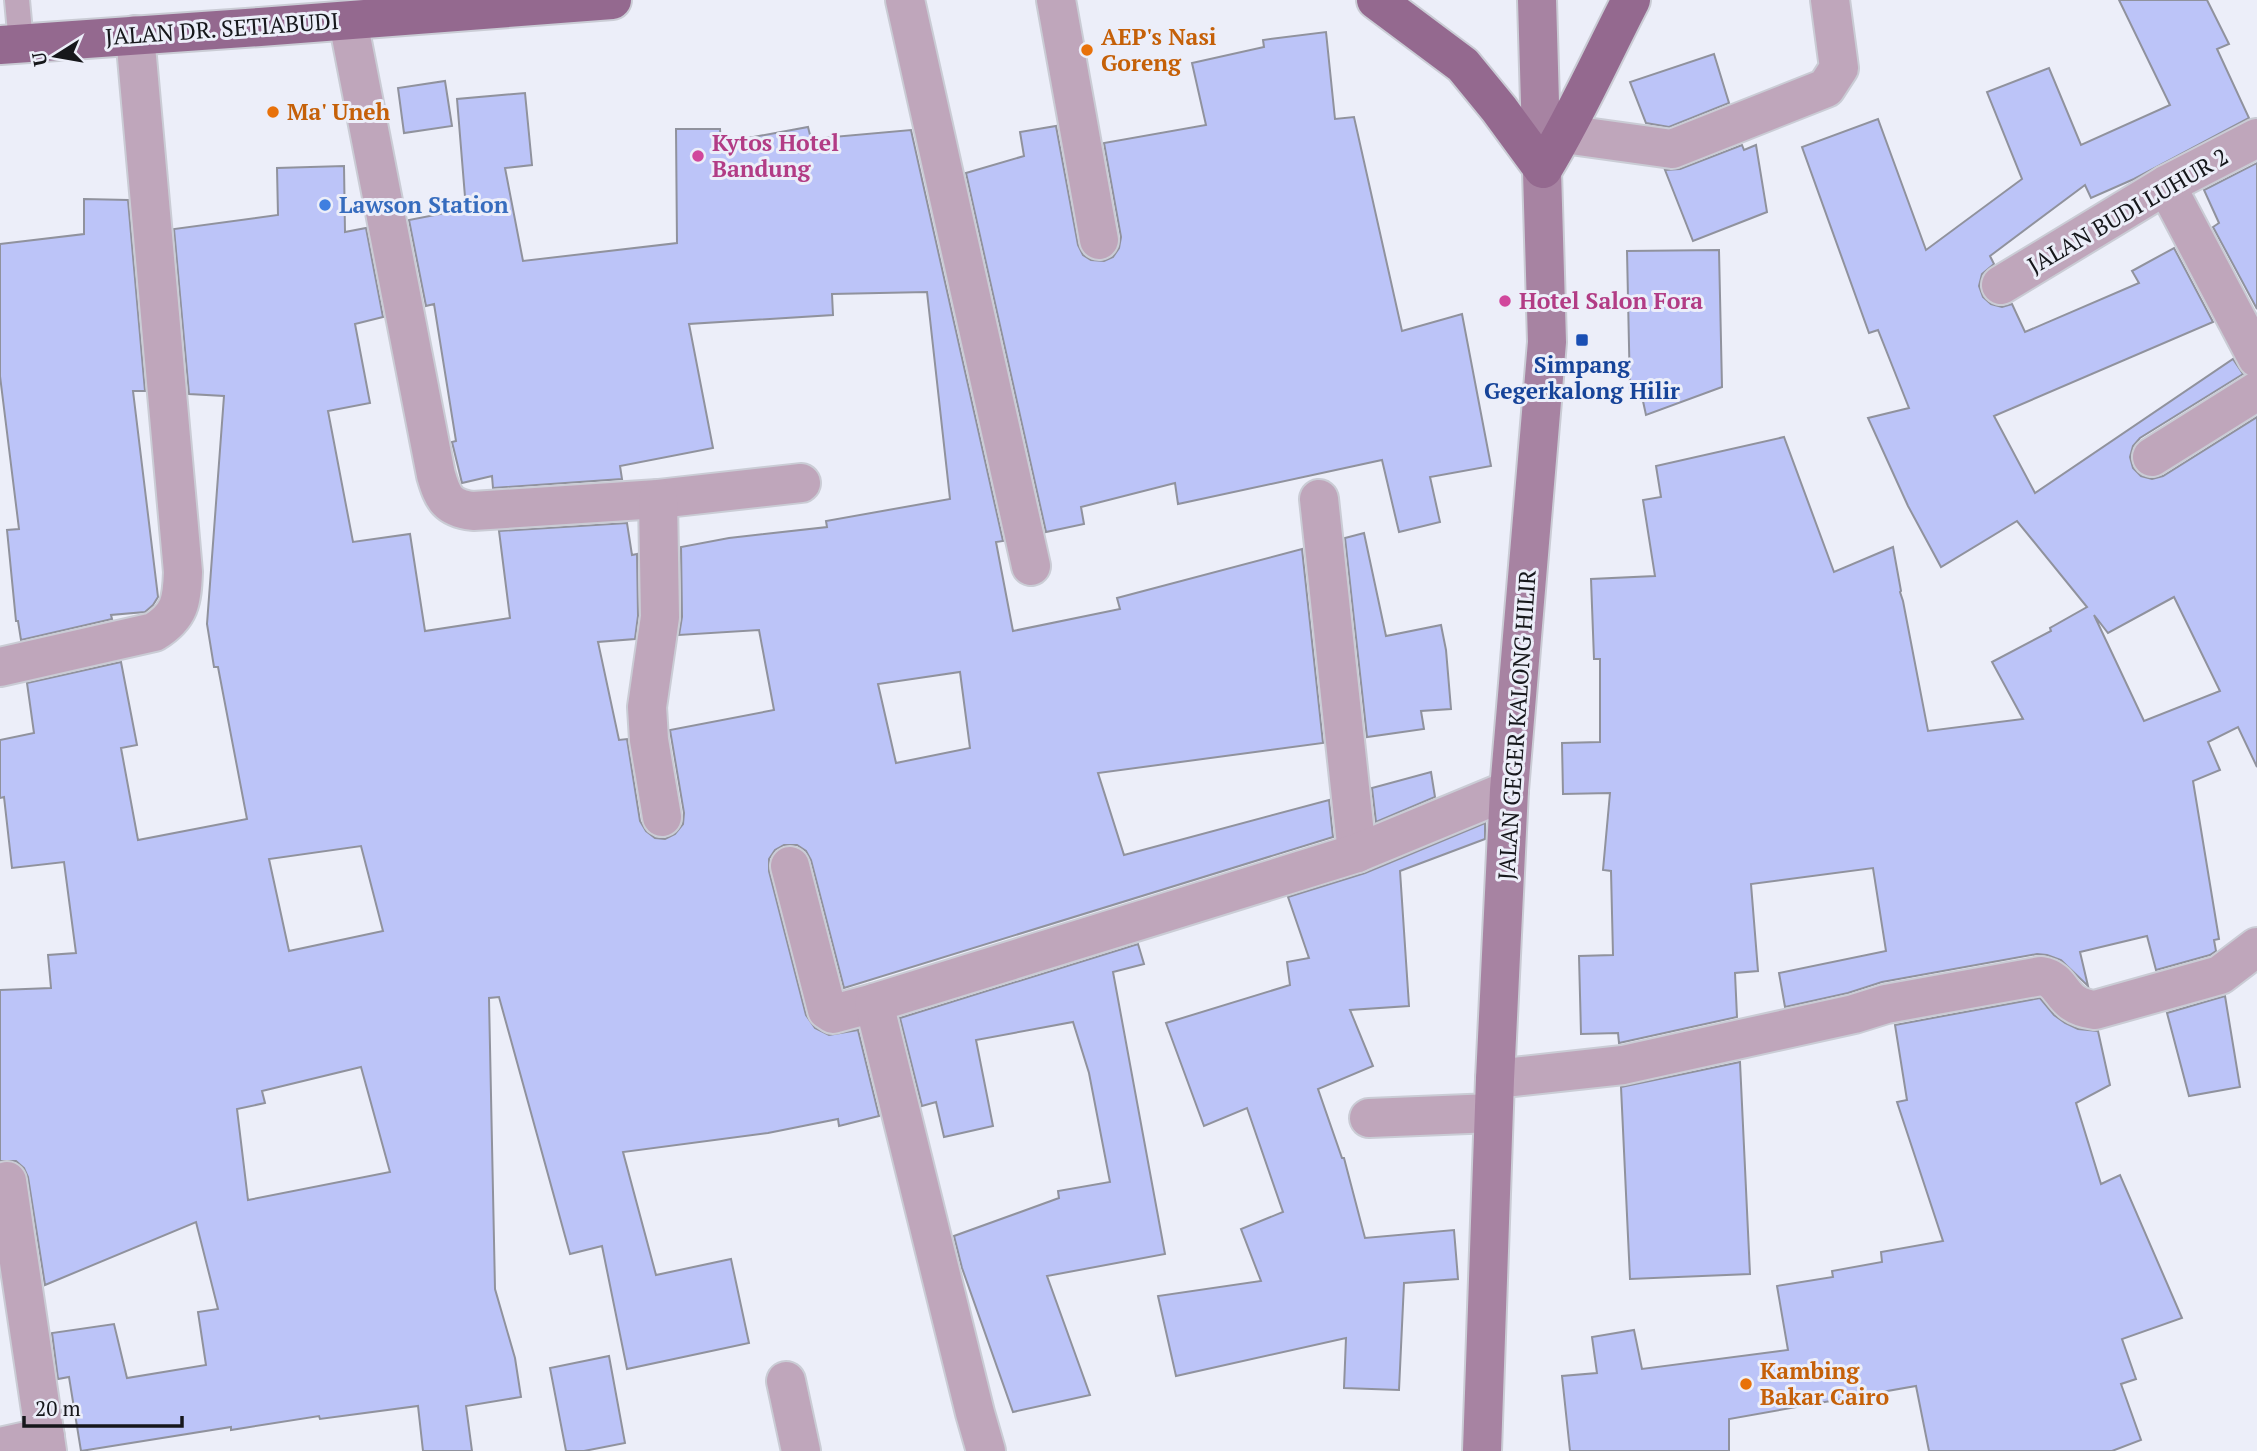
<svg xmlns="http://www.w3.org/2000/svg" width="2257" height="1451" font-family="'PT Serif',serif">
  <rect width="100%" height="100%" fill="#eceef9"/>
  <g fill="#bcc4f8" stroke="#90929d" stroke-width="2" fill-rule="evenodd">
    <path d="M2119 0H2207L2229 44 2217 49 2249 118 2134 179 2091 198 2085 185 1990 256 1994 264 1982 274 1979 286 1983 297 1991 304 2002 307 2012 304 2025 332 2139 283 2132 271 2174 248 2213 322 1994 416 2035 493 2233 359 2243 374 2140 438 2133 446 2130 457 2133 468 2141 476 2152 479 2163 476 2257 417V767L2238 727 2208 742 2220 770 2193 781 2219 939 2214 940 2216 951 2210 955 2156 970 2147 936 2080 952 2088 986 2061 960 2047 955 2037 954 1882 982 1848 993 1785 1007 1779 973 1886 951 1873 868 1751 884 1758 971 1735 973 1737 1017 1619 1043 1618 1033 1581 1034 1579 956 1613 955 1611 871 1603 870 1610 793 1563 794 1562 743 1600 742V659H1594L1591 579 1655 576 1643 500 1661 497 1656 466 1784 437 1834 572 1893 547 1901 591 1900 592 1903 601 1928 731 2023 719 1992 662 2051 631 2050 628 2087 607 2017 521 1941 567 1908 506 1868 418 1909 408 1878 330 1869 333 1802 147 1878 119 1926 250 2022 179 1987 92 2049 68 2081 145 2170 105ZM2174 597 2220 691 2144 721 2094 615 2108 633Z"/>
    <polygon points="1326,32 1335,119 1354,117 1402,331 1462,314 1491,466 1430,477 1440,522 1399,532 1382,460 1178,504 1175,483 1081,507 1084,524 1046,532 966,173 1024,156 1020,132 1056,126 1078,245 1083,255 1091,260 1104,261 1113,257 1119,248 1121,237 1104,143 1206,125 1192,63 1264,47 1263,40"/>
    <polygon points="1714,54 1729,103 1669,127 1646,123 1630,82"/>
    <polygon points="445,81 452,126 404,133 398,88"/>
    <path d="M525 93 532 165 505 168 523 261 677 243 676 129H720L721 143 808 127 811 139 911 130 1003 541 996 542 1013 631 1120 609 1117 598 1302 549 1323 743 1098 773 1124 855 1329 800 1333 837 844 988 811 860 806 851 797 845H784L775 850 769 859V871L806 1015 815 1028 829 1035 858 1030 879 1116 839 1126 838 1119 768 1133 623 1152 656 1275 731 1259 749 1343 627 1369 602 1246 570 1254 499 997 489 998 495 1289 515 1358 521 1397 466 1406 472 1451H423L418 1406 320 1419 319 1416 231 1430V1427L81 1451 69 1377 58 1379 52 1333 114 1324 127 1378 206 1365 198 1312 218 1309 196 1222 45 1285 28 1177 24 1168 16 1161H0V990L51 988 48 955 76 953 64 862 12 868 4 797 0 798V740L34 733 27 683 121 662 137 745 121 748 138 840 247 819 218 667H214L207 624 224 396 189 394 174 229 278 215 277 168 344 166 345 232 366 228 383 317 355 324 370 403 328 411 353 542 410 534 425 631 510 618 499 531 627 523 632 555 637 554 638 616 635 639 598 642 619 740 627 739 640 821 646 831 655 838 665 839 675 834 683 824 684 813 670 730 774 710 759 630 679 635 682 617 681 547 729 538 827 527 826 521 950 499 927 292 832 294 833 315 689 324 713 448 620 466 622 479 493 488 492 476 462 483 452 442 456 441 434 304 426 306 409 220 466 209 457 99ZM960 672 970 748 896 763 878 684ZM361 846 383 931 289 951 269 859ZM361 1067 390 1172 248 1200 237 1109 265 1103 262 1091Z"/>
    <polygon points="1742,145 1744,150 1756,145 1767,212 1693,241 1665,170 1680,169"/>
    <polygon points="2257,163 2257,309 2213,227 2219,223 2204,190"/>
    <polygon points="84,199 128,200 145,391 133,391 158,597 153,605 145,612 111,615 112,619 21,640 18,621 16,621 7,530 19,529 0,376 0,244 84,234"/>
    <polygon points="1719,250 1722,387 1646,415 1641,392 1630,392 1627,251"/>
    <polygon points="1364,533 1386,636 1441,625 1446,650 1451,709 1421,711 1424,729 1367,737 1345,538"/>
    <polygon points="1431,772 1435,797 1376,822 1372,788"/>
    <polygon points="1485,823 1485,839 1400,871 1409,1006 1350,1010 1373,1066 1318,1089 1342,1158 1344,1158 1365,1238 1454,1230 1458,1279 1404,1283 1399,1390 1344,1388 1346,1338 1176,1376 1158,1296 1261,1281 1241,1229 1283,1212 1247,1108 1204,1126 1166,1023 1290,985 1287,962 1309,958 1288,897 1365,873"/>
    <polygon points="1138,944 1144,964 1113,972 1165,1254 1047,1276 1090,1395 1013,1412 962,1268 954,1236 1059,1198 1058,1191 1110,1182 1089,1073 1073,1022 976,1040 993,1126 944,1137 936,1102 922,1106 900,1018"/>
    <polygon points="2225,996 2240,1087 2189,1096 2167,1013"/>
    <polygon points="2040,998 2054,1015 2065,1023 2078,1029 2098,1031 2110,1085 2076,1103 2101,1184 2120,1175 2182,1318 2122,1339 2136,1379 2121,1384 2141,1440 2112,1451 1929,1451 1916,1386 1729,1419 1729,1451 1570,1451 1562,1376 1597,1373 1592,1337 1634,1330 1642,1369 1788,1350 1777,1286 1833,1277 1832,1271 1882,1262 1881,1252 1943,1241 1897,1102 1907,1100 1895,1025"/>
    <polygon points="1740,1062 1750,1274 1630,1279 1621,1087"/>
    <polygon points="609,1356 625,1443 584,1451 566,1451 550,1368"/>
  </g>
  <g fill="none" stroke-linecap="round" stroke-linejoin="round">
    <defs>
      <polyline id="lane" points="17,0 21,43"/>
      <g id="street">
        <polyline points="905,0 1031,566"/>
        <polyline points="1056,0 1099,240"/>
        <path d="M348 21 436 475C443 499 448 508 473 511L658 499 801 483"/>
        <polyline points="1564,134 1672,149 1826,88 1839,68 1830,0"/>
        <polyline points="2166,185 2257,358"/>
        <polyline points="2001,285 2166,185 2257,138"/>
        <polyline points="2152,457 2257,391"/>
        <polyline points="658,499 660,617 647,707 649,740 662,817"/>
        <polyline points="1319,499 1357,853"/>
        <path d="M0 667 154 632C180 616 182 601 183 572L135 35"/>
        <polyline points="790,866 827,1010 833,1014 874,1003"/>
        <path d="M1495 1079 1623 1065 1854 1014 1886 1004 2041 976C2066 980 2058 1006 2095 1010L2220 975 2257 947"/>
        <polyline points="1369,1118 1493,1113"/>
        <polyline points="7,1181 47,1451"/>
        <polyline points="786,1381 801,1451"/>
        <polyline points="0,1447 45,1437"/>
        <polyline points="986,1451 975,1413 874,1003 1357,853 1509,790"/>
      </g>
      <polyline id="secondary" points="1482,1451 1495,1079 1509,790 1547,342 1537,0"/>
      <g id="primary">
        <path d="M1376 0 1463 65 1499 109 1543 169C1576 115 1602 56 1631 0"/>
        <polyline points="0,45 260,27 612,0"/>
      </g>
    </defs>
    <use href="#lane" stroke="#caccd5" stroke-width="28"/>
    <use href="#street" stroke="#caccd5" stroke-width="42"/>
    <use href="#secondary" stroke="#caccd5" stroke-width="42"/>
    <use href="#primary" stroke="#caccd5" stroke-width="42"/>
    <use href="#lane" stroke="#bfa6bb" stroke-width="24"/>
    <use href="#street" stroke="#bfa6bb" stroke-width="38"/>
    <use href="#secondary" stroke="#a783a2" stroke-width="38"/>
    <use href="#primary" stroke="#94698f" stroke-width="38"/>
  </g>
  <g fill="#e8710a" stroke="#eceef9" stroke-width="2.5">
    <circle cx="1087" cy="50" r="7"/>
    <circle cx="273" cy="112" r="7"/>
    <circle cx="1746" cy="1384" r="7"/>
  </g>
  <g fill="#d1479c" stroke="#eceef9" stroke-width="2.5">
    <circle cx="698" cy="156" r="7"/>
    <circle cx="1505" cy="301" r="7"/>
  </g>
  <circle fill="#3f7fe0" stroke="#eceef9" stroke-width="2.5" cx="325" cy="205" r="7"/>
  <rect fill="#1a4fb4" stroke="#eceef9" stroke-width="2.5" x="1575" y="333" width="14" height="14" rx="3.5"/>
  <g text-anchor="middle" stroke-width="6" stroke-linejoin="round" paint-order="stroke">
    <g font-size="23" fill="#16171b" stroke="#eceef9">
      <text transform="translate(222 29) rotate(-4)" y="8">JALAN DR. SETIABUDI</text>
      <text transform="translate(2128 211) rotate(-30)" y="8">JALAN BUDI LUHUR 2</text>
      <text transform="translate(1517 725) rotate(-86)" y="8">JALAN GEGER KALONG HILIR</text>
    </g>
    <g font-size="23" font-weight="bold" fill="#c56008" stroke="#eceef9" text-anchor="start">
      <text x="1101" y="45">AEP's Nasi<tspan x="1101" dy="26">Goreng</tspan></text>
      <text x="287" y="120">Ma' Uneh</text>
      <text x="1760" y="1379">Kambing<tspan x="1760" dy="26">Bakar Cairo</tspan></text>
    </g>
    <g font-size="23" font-weight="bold" fill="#b23c85" stroke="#eceef9" text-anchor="start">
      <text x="712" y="151">Kytos Hotel<tspan x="712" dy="26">Bandung</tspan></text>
      <text x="1519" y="309">Hotel Salon Fora</text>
    </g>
    <g font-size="23" font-weight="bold" fill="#366cbe" stroke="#eceef9" text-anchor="start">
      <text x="339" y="213">Lawson Station</text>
    </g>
    <g font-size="23" font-weight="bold" fill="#164399" stroke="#eceef9">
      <text x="1582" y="373">Simpang<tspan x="1582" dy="26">Gegerkalong Hilir</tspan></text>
    </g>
  </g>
  <g transform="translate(56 56) rotate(259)" stroke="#eceef9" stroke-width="5" paint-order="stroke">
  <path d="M0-5L12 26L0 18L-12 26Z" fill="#16171b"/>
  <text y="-10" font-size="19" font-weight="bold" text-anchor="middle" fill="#16171b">U</text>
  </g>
  <path d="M24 1416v10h158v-10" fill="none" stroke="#16171b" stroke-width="3.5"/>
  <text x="35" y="1416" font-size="21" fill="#16171b" stroke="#eceef9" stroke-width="5" paint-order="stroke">20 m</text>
</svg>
